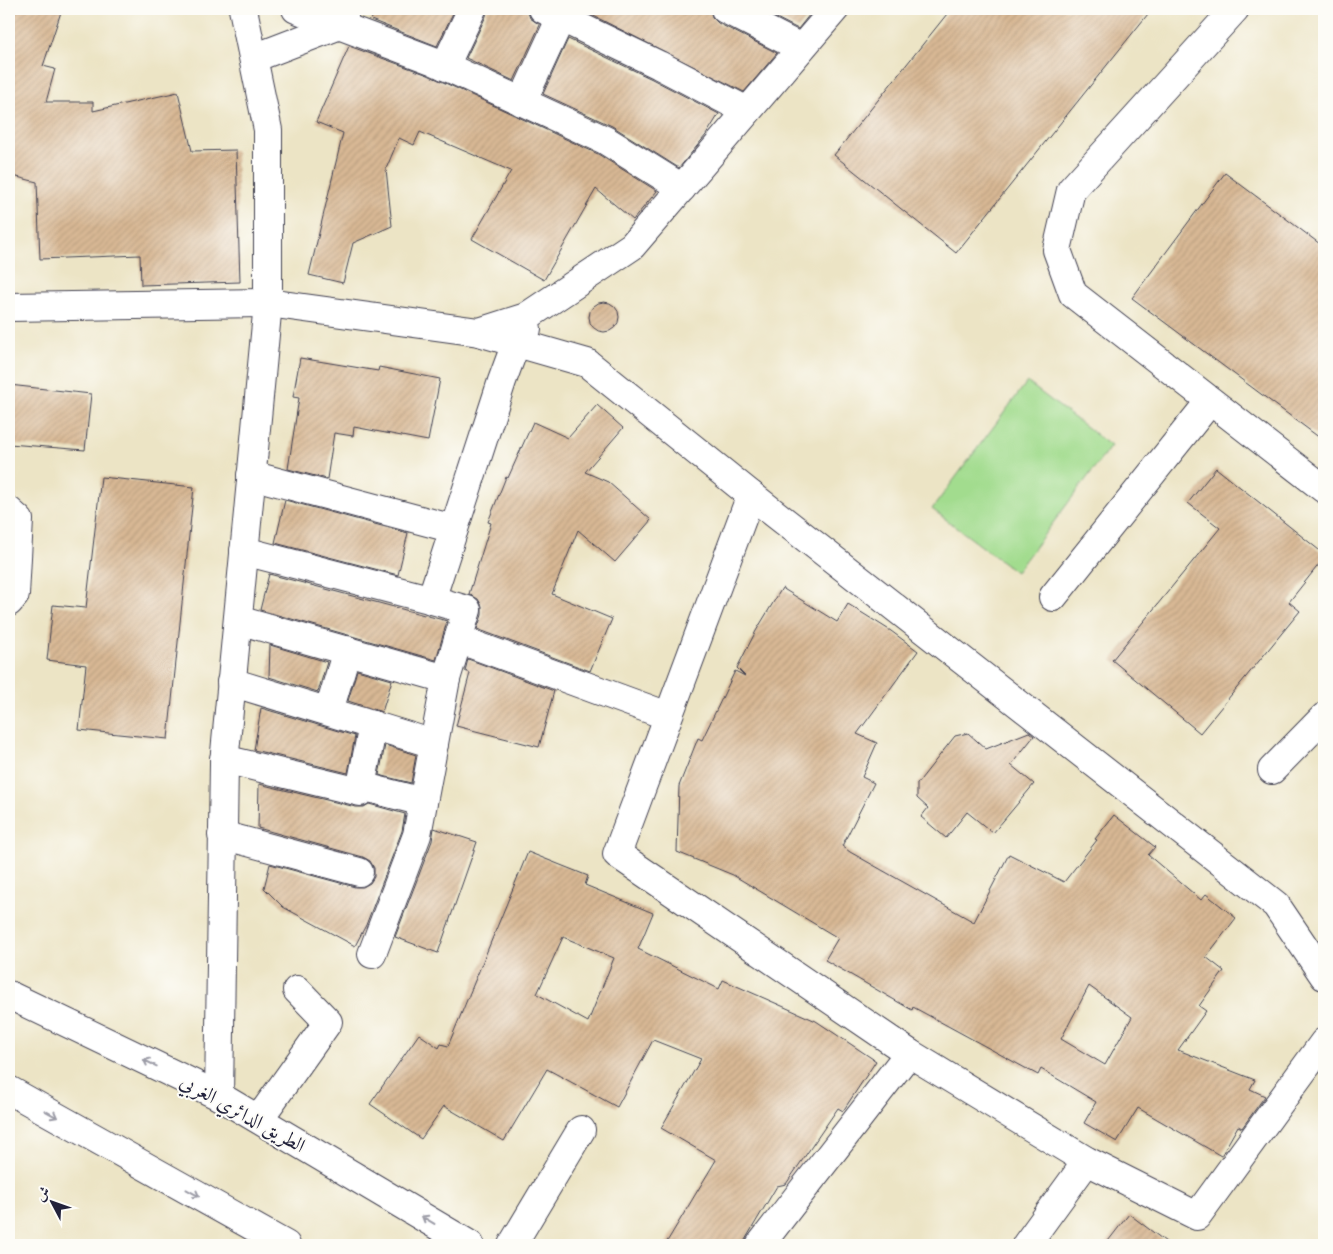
<svg xmlns="http://www.w3.org/2000/svg" width="1333" height="1254" viewBox="0 0 1333 1254" font-family="'Gentium Book Plus',Amiri,serif">
<style>
.pitch{fill:#a2dc8e;stroke:#627f64}
.building{fill:url(#building-hatch);fill-rule:evenodd}
.lines{fill:none;stroke-linecap:round;stroke-linejoin:round}
.minor-casing{stroke:#403f50;stroke-width:30}
.major-casing{stroke:#403f50;stroke-width:30}
.minor{stroke:#fff;stroke-width:28}
.major{stroke:#fff;stroke-width:28}
.oneway{stroke:#9c9ca7}
.labels{text-anchor:middle;stroke-width:4;stroke-linejoin:round;paint-order:stroke}
.street-label{font-size:20px;fill:#22223b;stroke:#fdfcf7}
</style>
<defs>
<pattern id="building-hatch" width="6" height="6" patternUnits="userSpaceOnUse" patternTransform="scale(1.25)"><rect width="6" height="6" fill="#d8b894"/><path d="M-1 1l2-2M0 6l6-6M5 7l2-2" fill="none" stroke="#b99e80"/></pattern>
</defs>
<rect width="100%" height="100%" fill="#fdfcf7"/>
<filter id="ink" filterUnits="userSpaceOnUse"><feTurbulence type="fractalNoise" baseFrequency=".02" numOctaves="2"/><feDisplacementMap in="SourceGraphic" scale="10" xChannelSelector="R" yChannelSelector="G"/><feConvolveMatrix kernelMatrix="1 2 1 2 8 2 1 2 1" color-interpolation-filters="sRGB"/></filter>
<filter id="wash" filterUnits="userSpaceOnUse"><feTurbulence type="fractalNoise" baseFrequency=".0096" numOctaves="4" result="noise"/><feDisplacementMap in="SourceGraphic" scale="20" xChannelSelector="R" yChannelSelector="G"/><feGaussianBlur stdDeviation="1.12" result="paint"/><feColorMatrix in="noise" values="0 0 0 0 0 0 0 0 0 0 0 0 0 0 0 0 0 1.4 0 .05"/><feComposite in="paint" operator="in"/></filter>
<g filter="url(#wash)">
<rect width="100%" height="100%" fill="#ece4c5"/>
<polygon class="pitch" points="1027,382 1111,446 1016,572 932,509"/>
<g id="blocks">
<g class="building">
<polygon points="9,9 62,9 43,66 55,69 46,102 93,102 93,111 178,92 192,151 236,150 240,282 141,285 140,255 40,259 37,182 9,175"/>
<polygon points="376,9 455,9 437,46 371,20"/>
<polygon points="487,9 527,9 530,18 540,25 514,81 466,58 486,16"/>
<polygon points="580,9 710,9 712,17 718,23 777,53 744,92"/>
<polygon points="759,9 814,9 798,29"/>
<polygon points="951,9 1152,9 956,253 834,155"/>
<polygon points="568,39 652,79 719,114 706,135 679,168 612,126 543,94"/>
<polygon points="349,46 428,75 598,154 657,191 633,220 596,189 544,280 472,239 511,171 420,132 414,145 399,138 386,169 392,226 353,243 343,283 309,275 343,133 316,122"/>
<polygon points="1225,173 1324,247 1324,441 1132,298"/>
<circle cx="604" cy="317" r="15"/>
<polygon points="300,358 378,371 379,367 440,379 428,441 354,427 353,436 334,433 327,479 288,469 299,398 293,397"/>
<polygon points="9,385 91,394 85,450 9,444"/>
<polygon points="597,405 623,428 585,472 608,482 651,520 615,562 578,530 552,594 612,619 590,671 477,629 482,615 482,606 478,599 469,594 491,523 488,522 506,477 508,478 533,422 568,438"/>
<polygon points="1216,468 1324,554 1324,558 1289,602 1300,611 1200,733 1112,660 1220,528 1188,503"/>
<polygon points="101,477 194,487 168,739 79,730 86,665 47,660 53,605 86,608"/>
<polygon points="285,500 408,533 398,575 275,543"/>
<polygon points="269,574 447,621 436,660 260,610"/>
<path d="M782 588 837 622 848 604 891 631 918 651 857 734 877 743 862 777 874 783 842 846 850 852 974 922 1009 854 1064 882 1097 840 1095 839 1114 815 1155 847 1148 855 1201 900 1206 894 1236 918 1206 957 1224 971 1199 1006 1206 1011 1178 1050 1255 1080 1250 1089 1265 1096 1242 1128 1238 1126 1221 1156 1138 1108 1117 1142 1084 1123 1096 1102 1041 1069 1038 1075 913 1007 912 1010 825 960 838 938 733 875 677 852 679 786 698 738 702 740 735 671 745 676 737 668 756 631ZM1089 986 1132 1017 1105 1065 1061 1039Z"/>
<polygon points="270,645 327,662 318,692 269,677"/>
<polygon points="468,659 554,691 539,747 456,726 470,673 465,671"/>
<polygon points="357,670 392,680 382,712 348,701"/>
<polygon points="261,708 355,736 348,773 254,750"/>
<polygon points="1029,732 1034,736 1011,765 1034,784 993,833 967,812 946,838 921,817 928,808 917,798 917,784 955,736 968,733 986,749"/>
<polygon points="385,745 416,755 411,783 379,775"/>
<polygon points="259,784 356,807 364,807 369,804 405,814 402,831 366,925 355,946 283,907 264,888 270,864 355,887 363,887 370,883 374,877 374,868 370,861 363,857 258,828"/>
<polygon points="434,828 477,842 438,953 395,937 432,841"/>
<path d="M528 852 588 876 585 885 653 913 638 949 719 989 723 980 816 1021 876 1061 843 1111 838 1108 786 1184 777 1186 742 1245H665L716 1160 661 1128 701 1059 653 1040 617 1107 547 1069 504 1141 444 1106 421 1139 370 1104 419 1034 439 1048 441 1044 448 1046ZM563 937 614 958 588 1022 537 994Z"/>
<polygon points="1129,1214 1170,1245 1105,1245"/>
</g>
</g>
</g>
<g filter="url(#ink)">
<use href="#blocks" fill-opacity="0" stroke="#403f50" stroke-width="1"/>
<g class="lines">
<g class="minor-casing">
<g id="minor">
<polyline points="296,9 434,61 605,140 682,188"/>
<polyline points="543,9 659,65 747,111"/>
<polyline points="725,9 801,48"/>
<polyline points="1235,9 1071,190 1057,250 1073,294 1324,489"/>
<polyline points="254,58 340,25 344,17"/>
<polyline points="445,66 472,9"/>
<polyline points="522,102 565,9"/>
<polyline points="9,307 268,303 479,332 587,363 751,495 1276,905 1324,976"/>
<polyline points="479,332 526,317 632,246 835,9"/>
<polyline points="251,475 454,529"/>
<polyline points="751,495 617,854 909,1053 760,1245"/>
<polyline points="9,511 19,520 15,595 9,602"/>
<polyline points="244,551 429,599 467,610 446,679 417,835 372,954"/>
<polyline points="1053,597 1210,401"/>
<polyline points="431,600 502,381 516,343 527,329"/>
<polyline points="238,620 446,679"/>
<polyline points="458,639 668,716"/>
<polyline points="231,682 434,744"/>
<polyline points="329,711 347,650"/>
<polyline points="224,759 360,792 361,786 423,802"/>
<polyline points="1272,770 1324,717"/>
<polyline points="361,786 373,725"/>
<polyline points="222,835 359,872"/>
<polyline points="909,1053 1087,1161 1197,1216 1324,1042"/>
<polyline points="219,1096 224,763 268,303 268,130 243,9"/>
<polyline points="259,1119 328,1022 297,990"/>
<polyline points="512,1245 581,1130"/>
<polyline points="1026,1245 1087,1161"/>
</g>
</g>
<g class="major-casing">
<g id="major">
<polyline points="9,995 219,1096 470,1245"/>
<polyline points="9,1090 286,1245"/>
</g>
</g>
<use href="#minor" class="minor"/>
<use href="#major" class="major"/>
</g>
<defs><path id="oneway-shaft" d="M-6 0H5M1.5-3L5.5 0L1.5 3" fill="none" stroke-width="1.6" stroke-linecap="round" stroke-linejoin="round" transform="scale(1.25)"/></defs>
<g class="oneway">
<use href="#oneway-shaft" transform="translate(150 1063) rotate(-154)"/>
<use href="#oneway-shaft" transform="translate(51 1114) rotate(29)"/>
<use href="#oneway-shaft" transform="translate(193 1193) rotate(29)"/>
<use href="#oneway-shaft" transform="translate(428 1220) rotate(-149)"/>
</g>
</g>
<g class="labels">
<g class="street-label">
<text transform="translate(243 1113) rotate(29)" y="7">الطريق الدائري الغربي</text>
</g>
</g>
<rect width="1333" height="1254" fill="none" stroke="#fdfcf7" stroke-width="30"/>
<g transform="translate(52 1202) rotate(311)" stroke="#fdfcf7" stroke-width="4" paint-order="stroke">
<path d="M0-4L9 19L0 12L-9 19Z" fill="#22223b"/>
<text y="-8" font-size="14" font-weight="bold" text-anchor="middle" fill="#22223b">ش</text>
</g>
</svg>
